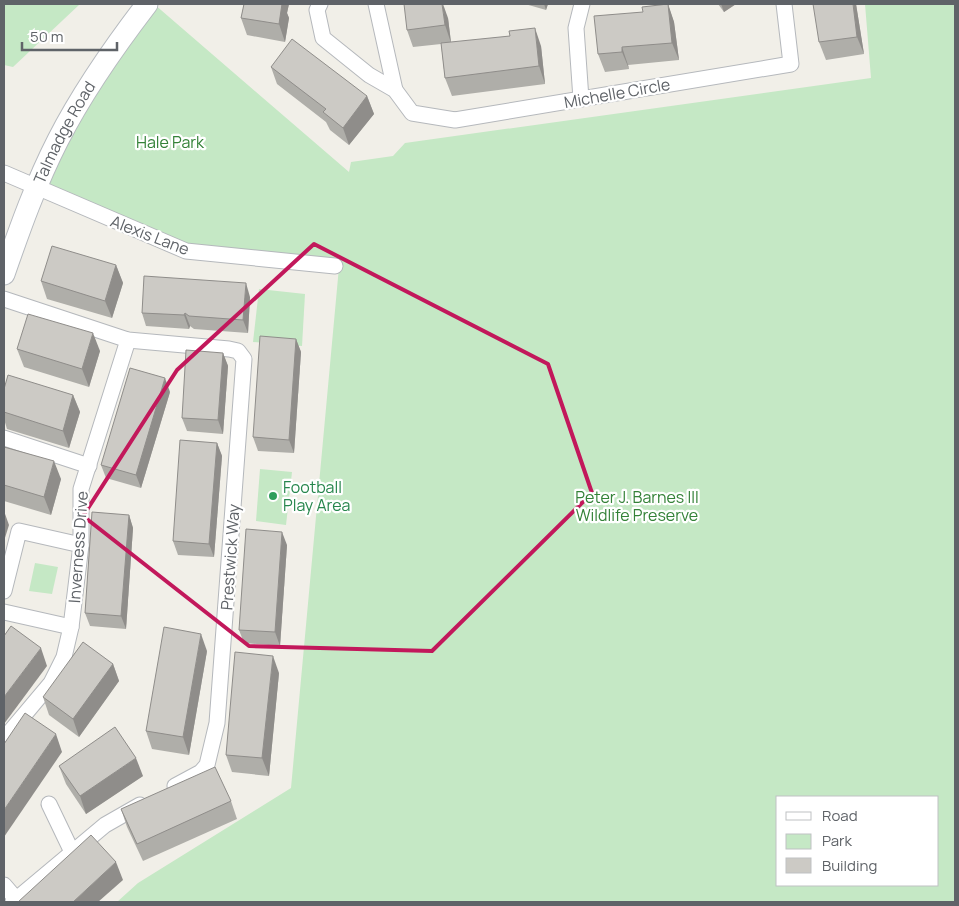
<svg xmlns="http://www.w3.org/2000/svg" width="959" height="906" viewBox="0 0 959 906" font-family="Manrope,sans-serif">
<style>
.green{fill:#c5e8c5;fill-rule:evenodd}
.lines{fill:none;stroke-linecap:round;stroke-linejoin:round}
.street-casing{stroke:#b5b8bc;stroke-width:17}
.secondary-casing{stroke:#b6babf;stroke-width:23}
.street{stroke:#fff;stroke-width:15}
.secondary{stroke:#fff;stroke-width:21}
.wall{fill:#afaea9}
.shaded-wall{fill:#8f8d8a}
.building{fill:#cccac5;stroke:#8f8d8a}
.marked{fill:none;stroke:#c2185b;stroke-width:4;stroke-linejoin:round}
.leisure-dot{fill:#2e9e5b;stroke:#fff;stroke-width:2}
.labels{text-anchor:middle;stroke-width:4.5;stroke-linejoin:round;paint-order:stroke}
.street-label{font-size:16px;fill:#5f6368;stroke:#fff}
.park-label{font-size:16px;fill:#348238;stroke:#fff}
.leisure-label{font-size:16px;fill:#27864d;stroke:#fff;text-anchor:start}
</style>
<rect width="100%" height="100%" fill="#f1efe8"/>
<g class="green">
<polygon points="4,4 80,4 13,67 4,65"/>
<path d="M154 4 349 172 351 162 393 156 405 143 871 78 865 4H955V902H117L138 883 291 788 339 267 204 254 35 188ZM778 797H938V885H778Z"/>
<polygon points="259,289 305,294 302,346 253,342"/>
<polygon points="260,469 292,472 286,525 256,521"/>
<polygon points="35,563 58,567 52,594 29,591"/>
</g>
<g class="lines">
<g class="street-casing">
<g id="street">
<polyline points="320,4 317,10 323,38 369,75 395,90 412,113 455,120 791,64 784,4"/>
<polyline points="376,4 395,90"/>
<polyline points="581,99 576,28 582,4"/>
<polyline points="4,173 186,251 335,266"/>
<polyline points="4,299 128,340 229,349 238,351 244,359 217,723 207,765 201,772 175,786"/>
<polyline points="4,438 89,466"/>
<polyline points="4,591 19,531 81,545"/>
<polyline points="4,612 71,627"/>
<polyline points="4,739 51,683 64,657 71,627 81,545 81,489 128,340"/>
<polyline points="49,804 72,852"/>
<polyline points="4,885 16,899"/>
<polyline points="13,902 105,825 140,805"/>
</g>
</g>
<g class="secondary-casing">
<g id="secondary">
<path id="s1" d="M4 274C20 228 36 183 58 140 83 91 114 47 147 4"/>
</g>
</g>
<use href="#street" class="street"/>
<use href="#secondary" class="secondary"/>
</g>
<g class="wall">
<polygon points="244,4 289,4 287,13 289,18 285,42 247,35 241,18"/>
<polygon points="525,4 548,4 546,10"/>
<polygon points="668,4 674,22 679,60 628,65 629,69 605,72 598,54 643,12"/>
<polygon points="718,4 736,4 724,12"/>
<polygon points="856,4 864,54 826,60 819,42"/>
<polygon points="448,18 451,42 541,46 545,84 452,96 445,78 441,44 413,47 407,30"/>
<polygon points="271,67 367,96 374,114 349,145 330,130 326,122 277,84"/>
<polygon points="116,265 123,283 112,318 47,299 41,281"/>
<polygon points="250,297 248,333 194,329 190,326 189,329 146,326 142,313"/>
<polygon points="296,339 301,352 294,453 258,451 253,437"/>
<polygon points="17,349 100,351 89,387 24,367"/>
<polygon points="223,353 228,366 223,434 187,431 182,418"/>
<polygon points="4,389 73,395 80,412 69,448 7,429 4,419"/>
<polygon points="170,392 141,488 106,478 101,465"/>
<polygon points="217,443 222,456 214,557 178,555 173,541"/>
<polygon points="4,447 61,479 51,515 4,501"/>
<polygon points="129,515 133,528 126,629 90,626 85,613"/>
<polygon points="287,545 280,646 244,643 239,630"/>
<polygon points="207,651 189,755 152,749 146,731"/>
<polygon points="113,664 119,681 79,737 49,715 43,697"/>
<polygon points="279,673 269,776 232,772 226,755"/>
<polygon points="59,766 143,776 86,814 66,784"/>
<polygon points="231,801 237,819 143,861 127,827 121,809"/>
</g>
<g class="shaded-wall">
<polygon points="281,4 289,4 287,13 289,18 285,42 279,24"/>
<polygon points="442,4 443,4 448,18 451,43 445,25"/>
<polygon points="544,4 548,4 546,10"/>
<polygon points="668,4 674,22 679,60 672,43"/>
<polygon points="721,4 736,4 724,12"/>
<polygon points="853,4 856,4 864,54 857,37"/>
<polygon points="535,28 541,46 545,84 539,66"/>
<polygon points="622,47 628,65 629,69 622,52"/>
<polygon points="367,96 374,114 349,145 343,128"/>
<polygon points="116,265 123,283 112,318 105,301"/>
<polygon points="246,283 250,297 248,333 243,320"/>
<polygon points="185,313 190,326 189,329 184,315"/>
<polygon points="93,333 100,351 89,387 82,369"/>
<polygon points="296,339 301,352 294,453 289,440"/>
<polygon points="223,353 228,366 223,434 218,420"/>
<polygon points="165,378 170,392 141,488 136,475"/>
<polygon points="73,395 80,412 69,448 63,431"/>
<polygon points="217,443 222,456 214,557 209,544"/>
<polygon points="54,461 61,479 51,515 44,497"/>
<polygon points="4,511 9,525 4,541"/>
<polygon points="129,515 133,528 126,629 121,616"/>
<polygon points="282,532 287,545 280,646 275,632"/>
<polygon points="201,634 207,651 189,755 183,737"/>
<polygon points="41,648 47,666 4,724 4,697"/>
<polygon points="273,656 279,673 269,776 262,758"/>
<polygon points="113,664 119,681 79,737 73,719"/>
<polygon points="56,734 62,752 4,837 4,810"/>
<polygon points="136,758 143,776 86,814 80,796"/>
<polygon points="116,862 123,880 98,902 73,902"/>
</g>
<g class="building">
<polygon points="244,4 282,4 279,24 241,18"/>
<polygon points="404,4 442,4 445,25 407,30"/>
<polygon points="668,4 672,43 622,47 622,52 598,54 594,16 643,12 642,7"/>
<polygon points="813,4 853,4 857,37 819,42"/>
<polygon points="535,28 539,66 445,78 441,43 510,36 509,31"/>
<polygon points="292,39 367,96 343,128 323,112 326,109 271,67"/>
<polygon points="52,246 116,265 105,301 41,281"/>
<polygon points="144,276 246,283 243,320 189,316 185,313 184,315 142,313"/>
<polygon points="28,314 93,333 82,369 17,349"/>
<polygon points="260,336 296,339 289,440 253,437"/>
<polygon points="186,350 223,353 218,420 182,418"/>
<polygon points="130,368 165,378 136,475 101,465"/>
<polygon points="8,375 73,395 63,431 4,412 4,389"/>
<polygon points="180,440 217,443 209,544 173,541"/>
<polygon points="4,447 54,461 44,497 4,485"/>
<polygon points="92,512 129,515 121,616 85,613"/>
<polygon points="246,529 282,532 275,632 239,630"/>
<polygon points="11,626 41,648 4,697 4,636"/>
<polygon points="164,627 201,634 183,737 146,731"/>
<polygon points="83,642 113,664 73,719 43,697"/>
<polygon points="235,652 273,656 262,758 226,755"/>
<polygon points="25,713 56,734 4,810 4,744"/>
<polygon points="115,727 136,758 80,796 59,766"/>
<polygon points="215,767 231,801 137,844 121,809"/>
<polygon points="91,835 116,862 73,902 18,902"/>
</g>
<path class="marked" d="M314 244 548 364 592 493 432 651 249 646 83 516 177 370Z"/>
<circle class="leisure-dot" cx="273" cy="496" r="5"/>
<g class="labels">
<g class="street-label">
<text transform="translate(617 93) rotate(-10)" y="6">Michelle Circle</text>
<text dy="6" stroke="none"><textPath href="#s1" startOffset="154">Talmadge Road</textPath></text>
<text transform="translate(150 235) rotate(21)" y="6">Alexis Lane</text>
<text transform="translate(78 547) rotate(-86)" y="6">Inverness Drive</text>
<text transform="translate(230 557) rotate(-86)" y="6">Prestwick Way</text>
</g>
<g class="park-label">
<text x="170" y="148">Hale Park</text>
<text x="637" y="503">Peter J. Barnes III<tspan x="637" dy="18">Wildlife Preserve</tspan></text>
</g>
<g class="leisure-label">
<text x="283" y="493">Football<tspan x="283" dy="18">Play Area</tspan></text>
</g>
</g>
<rect width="959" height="906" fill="none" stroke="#5f6368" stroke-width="10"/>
<rect x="776" y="796" width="162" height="90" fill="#ffffff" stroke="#bfc1c3"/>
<rect x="786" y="812" width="25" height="8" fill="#ffffff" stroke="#bfc1c3"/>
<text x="822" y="821" font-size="15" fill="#5f6368">Road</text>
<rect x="786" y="834" width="25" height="15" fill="#c5e8c5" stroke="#bfc1c3"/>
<text x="822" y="846" font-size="15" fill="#5f6368">Park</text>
<rect x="786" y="858" width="25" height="15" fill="#cccac5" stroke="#bfc1c3"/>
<text x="822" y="871" font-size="15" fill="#5f6368">Building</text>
<path d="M22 42v8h95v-8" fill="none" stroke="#5f6368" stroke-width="2.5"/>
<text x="30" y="42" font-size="15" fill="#5f6368" stroke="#ffffff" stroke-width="4" paint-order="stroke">50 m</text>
</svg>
